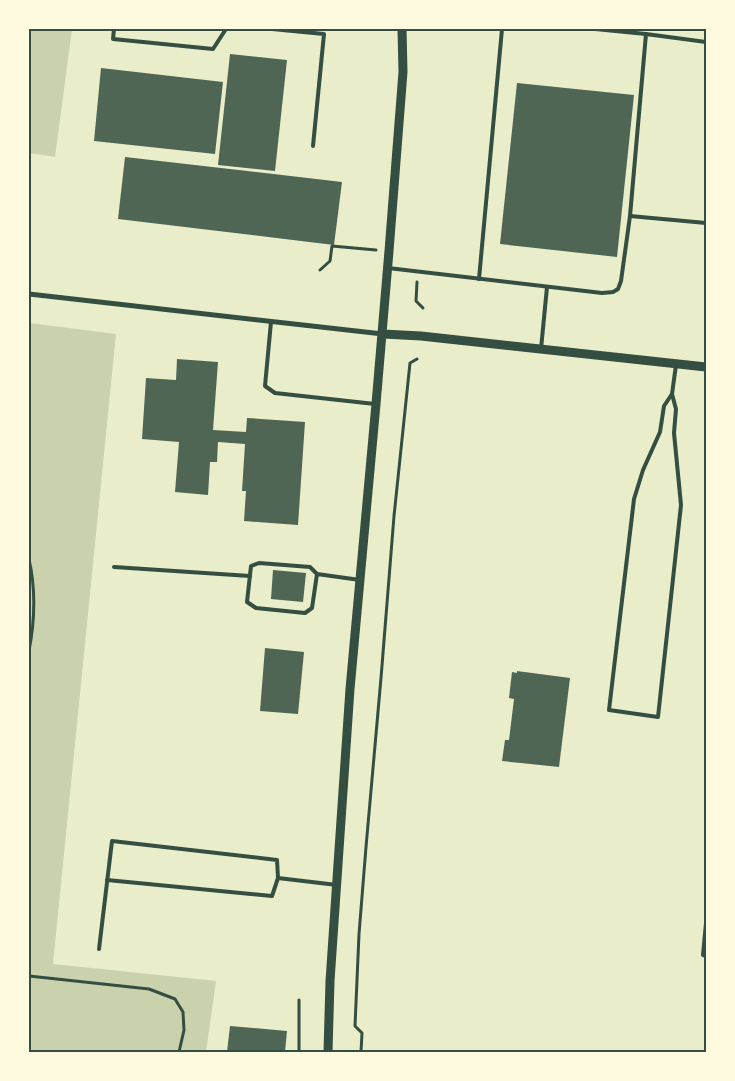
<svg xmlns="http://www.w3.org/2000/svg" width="735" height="1081" viewBox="0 0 735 1081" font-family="Helvetica,sans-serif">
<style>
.green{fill:#cad2ad}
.building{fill:#4f6655}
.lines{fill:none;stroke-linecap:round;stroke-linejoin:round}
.path{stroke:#344e41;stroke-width:3}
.service{stroke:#344e41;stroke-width:4}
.minor{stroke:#344e41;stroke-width:5}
.tertiary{stroke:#344e41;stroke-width:9}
.neatline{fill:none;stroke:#344e41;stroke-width:2}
</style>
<rect width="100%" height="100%" fill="#e9edc9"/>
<g class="green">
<polygon points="29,29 72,29 55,157 29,153"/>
<polygon points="29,323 116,334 53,964 216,981 206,1052 29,1052"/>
</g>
<g class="building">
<polygon points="230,54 287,60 275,171 218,165"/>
<polygon points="101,68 223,82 215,154 94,141"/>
<polygon points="517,83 634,95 617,257 500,244"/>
<polygon points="125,157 342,182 334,245 118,219"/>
<polygon points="177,359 218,362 213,430 246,432 247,418 305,422 298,525 244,521 246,491 242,491 245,444 218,442 217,462 210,462 208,495 175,492 179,442 142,439 146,378 176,380"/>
<polygon points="273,570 306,573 303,602 271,599"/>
<polygon points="265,648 304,652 298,714 260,711"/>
<polygon points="517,671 570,678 559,767 502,761 505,740 509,740 514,699 509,698 512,672 517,673"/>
<polygon points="230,1026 287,1031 285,1052 227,1052"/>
</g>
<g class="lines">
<g class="path">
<polyline points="320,270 330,261 332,246 376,250"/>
<polyline points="417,282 416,301 423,308"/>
<path d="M29 559C36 590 35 620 29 651"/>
<polyline points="29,976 149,989 175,999 183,1012 184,1030 179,1052"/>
<polyline points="299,1000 299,1052"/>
<polyline points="361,1052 362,1033 355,1026 359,934 366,847 381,678 394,516 410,363 417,359"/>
</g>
<g class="service">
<polyline points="114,29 113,39 213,49 226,29"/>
<polyline points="272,29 324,34 313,146"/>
<polyline points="595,29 646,34"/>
<polyline points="630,216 706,223"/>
<polyline points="388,268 602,293 613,292 618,289 621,281 630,216 646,34 706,42"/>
<polyline points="479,279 502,29"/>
<polyline points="271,322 265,386 275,393 375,404"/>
<polyline points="541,349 547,287"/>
<polyline points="672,394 664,406 660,432 643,470 634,499 609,710 658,717 681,505 674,433 676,409 672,394 676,365"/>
<polyline points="114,567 250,576"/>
<polyline points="317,574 312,608 305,613 256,608 247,602 251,566 259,563 310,567 317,574 360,580"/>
<polyline points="107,880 272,896 278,878"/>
<polyline points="706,923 703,955 706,956"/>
<polyline points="99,949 112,841 277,860 278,878 337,885"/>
</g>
<polyline class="minor" points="29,294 383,334"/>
<g class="tertiary">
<polyline points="383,334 421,336 706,367"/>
<polyline points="328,1052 330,981 350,689 376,404 389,251 403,72 402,29"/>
</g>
</g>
<rect width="735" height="1081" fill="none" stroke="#fefae0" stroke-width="60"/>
<rect x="30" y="30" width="675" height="1021" class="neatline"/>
</svg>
